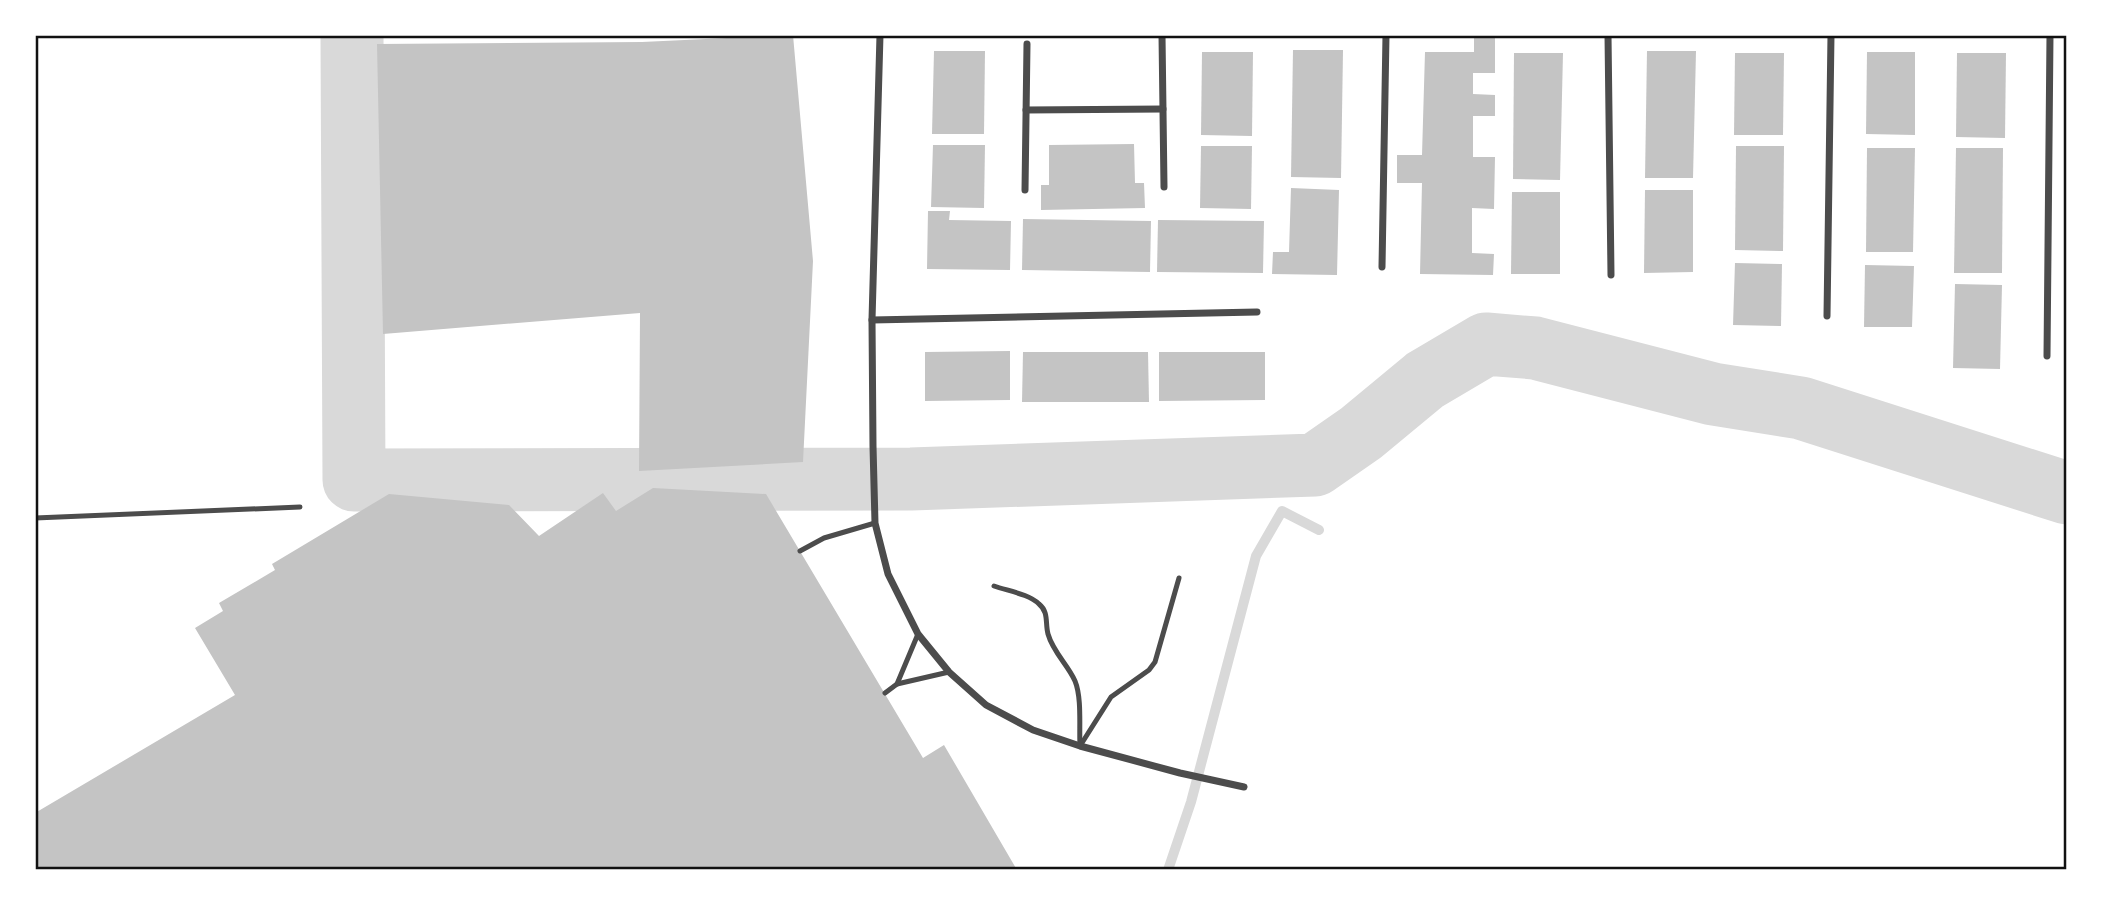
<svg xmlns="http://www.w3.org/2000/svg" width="2102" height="905" viewBox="0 0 2102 905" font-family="Inter,sans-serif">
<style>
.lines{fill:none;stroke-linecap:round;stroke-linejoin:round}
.stream{stroke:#d9d9d9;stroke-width:10}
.river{stroke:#d9d9d9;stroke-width:63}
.building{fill:#c4c4c4}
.service{stroke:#4c4c4c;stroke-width:5}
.minor{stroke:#4c4c4c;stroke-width:7}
.neatline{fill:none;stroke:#111;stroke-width:2.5}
</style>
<rect width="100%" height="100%" fill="#fff"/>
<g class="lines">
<polyline class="stream" points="1168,870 1191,802 1256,556 1282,511 1319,530"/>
<polyline class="river" points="352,35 354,480 911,479 1315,465 1361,433 1425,380 1486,344 1535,348 1713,394 1801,408 2067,493"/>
</g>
<g class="building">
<polygon points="793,35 813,261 803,462 639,471 640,313 383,334 377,44 642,42"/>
<polygon points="1474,35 1495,35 1495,73 1473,73 1473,94 1495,95 1495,116 1473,116 1473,157 1495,157 1494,209 1472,208 1472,253 1494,254 1493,275 1420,274 1422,183 1397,183 1397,155 1422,155 1425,52 1474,52"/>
<polygon points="1293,50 1343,50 1341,178 1291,177"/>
<polygon points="934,51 985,51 984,134 932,134"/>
<polygon points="1647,51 1696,51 1693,178 1645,178"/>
<polygon points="1202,52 1253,52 1252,136 1201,135"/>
<polygon points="1867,52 1915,52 1915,135 1866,134"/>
<polygon points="1514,53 1563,53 1560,180 1513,179"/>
<polygon points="1735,53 1784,53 1783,135 1734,135"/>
<polygon points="1957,53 2006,53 2005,138 1956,137"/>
<polygon points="1134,144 1135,183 1144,183 1145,208 1041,210 1041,185 1049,185 1049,145"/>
<polygon points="933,145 985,145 984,208 931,207"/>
<polygon points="1201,146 1252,146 1251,209 1200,208"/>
<polygon points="1736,146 1784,146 1783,251 1735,250"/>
<polygon points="1867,148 1915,148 1913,252 1866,252"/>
<polygon points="1956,148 2003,148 2002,273 1954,273"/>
<polygon points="1291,188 1339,190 1337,275 1272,274 1273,252 1289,252"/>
<polygon points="1645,190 1693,190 1693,272 1644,273"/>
<polygon points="1512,192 1560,192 1560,274 1511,274"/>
<polygon points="928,211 950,211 949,220 1011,221 1010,270 927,269"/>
<polygon points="1023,219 1151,221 1150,272 1022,270"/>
<polygon points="1158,220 1264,221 1263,273 1157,272"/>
<polygon points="1735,263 1782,264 1781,326 1733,325"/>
<polygon points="1865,265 1914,266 1912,327 1864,327"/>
<polygon points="1955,284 2002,285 2000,369 1953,368"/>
<polygon points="1010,351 1010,400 925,401 925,352"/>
<polygon points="1023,352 1148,352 1149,402 1022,402"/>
<polygon points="1159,352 1265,352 1265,400 1159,401"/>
<polygon points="653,488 766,494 923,758 944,745 1017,870 35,870 35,813 235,695 195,628 223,611 219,603 275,570 272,564 389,494 509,505 539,536 603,493 616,511"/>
</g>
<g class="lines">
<g class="service">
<polyline points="35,518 300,507"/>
<polyline points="800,551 824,538 875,523"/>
<path d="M994 586C1008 591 1029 594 1039 604 1049 612 1045 623 1048 634 1053 652 1068 665 1075 681 1082 698 1079 727 1080 746"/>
<polyline points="897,684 918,634"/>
<polyline points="885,693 897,684 949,672"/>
<polyline points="1080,746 1111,697 1149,670 1155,662 1179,578"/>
</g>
<g class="minor">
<polyline points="880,35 872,320 873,446 875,523 888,574 918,634 949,672 986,705 1033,730 1080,746 1180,773 1244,787"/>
<polyline points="1162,35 1164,187"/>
<polyline points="1608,35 1611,275"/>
<polyline points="1026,110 1163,109"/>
<polyline points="1025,190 1027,44"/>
<polyline points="1382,267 1386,35"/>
<polyline points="1827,316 1831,35"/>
<polyline points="872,320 1257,312"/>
<polyline points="2047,356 2050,35"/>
</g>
</g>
<rect width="2102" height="905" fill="none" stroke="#ffffff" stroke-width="74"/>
<rect x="37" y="37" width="2028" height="831" class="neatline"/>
</svg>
